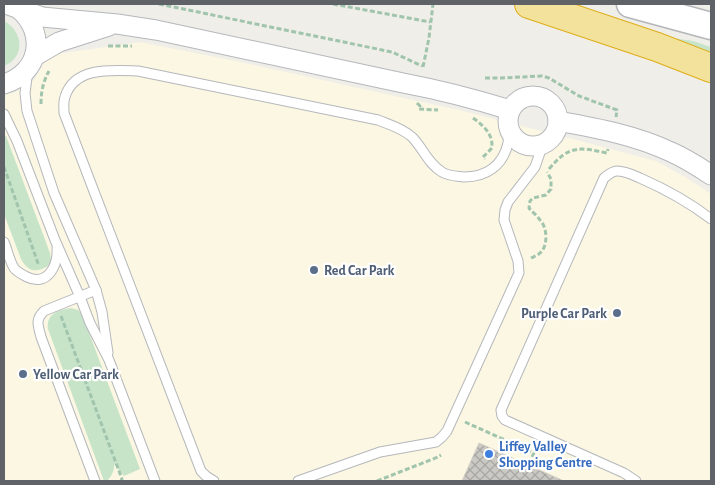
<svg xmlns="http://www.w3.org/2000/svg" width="715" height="485" viewBox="0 0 715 485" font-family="'Alegreya Sans',sans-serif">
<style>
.commercial{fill:#fbf7e2}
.grass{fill:#c7e4c9}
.building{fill:url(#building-cross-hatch);stroke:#d4d0c7}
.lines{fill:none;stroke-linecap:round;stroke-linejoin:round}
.lane-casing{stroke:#b5b7bb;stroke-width:11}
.street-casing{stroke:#b5b7bb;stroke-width:21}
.secondary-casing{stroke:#b4b6ba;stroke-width:29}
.highway-casing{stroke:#dfad19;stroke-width:30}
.path{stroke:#a1c4ad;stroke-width:3;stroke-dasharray:5 2.5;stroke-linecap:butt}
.lane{stroke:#fff;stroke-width:9}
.street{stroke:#fff;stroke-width:19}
.secondary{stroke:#fff;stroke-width:26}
.highway{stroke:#f2e29c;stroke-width:28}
.service-dot{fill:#5c6f8a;stroke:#fff;stroke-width:2}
.shop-dot{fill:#3f7fe0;stroke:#fff;stroke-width:2}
.labels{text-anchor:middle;stroke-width:4.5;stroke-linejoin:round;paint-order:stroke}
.service-label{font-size:14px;font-weight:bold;fill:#4e5e75;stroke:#fff;text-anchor:start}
.shop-label{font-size:14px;font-weight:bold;fill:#366cbe;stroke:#fff;text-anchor:start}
</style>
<defs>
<pattern id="building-cross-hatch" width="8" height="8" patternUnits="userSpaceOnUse" patternTransform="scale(1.25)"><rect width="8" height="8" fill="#cbc9c4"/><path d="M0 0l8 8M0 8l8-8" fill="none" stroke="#a8a7a3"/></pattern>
</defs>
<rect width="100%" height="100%" fill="#efeee8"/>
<polygon class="commercial" points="140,42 236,61 459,110 596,145 656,161 687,178 711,194 711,481 4,481 4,95 15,92 35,79 42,66 50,55"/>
<g class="grass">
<polygon points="607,17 643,27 665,37 693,41 711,47 711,57"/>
<path d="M4 21C23 31 26 57 4 66Z"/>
<path d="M6 136 50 253 51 261 48 266C36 273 28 272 21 259L4 214V137Z"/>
<path d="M71 308 78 310 82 314 140 469 124 476 114 464C115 470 111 477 107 481H104L48 329C46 314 58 310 71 308Z"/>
</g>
<polygon class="building" points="479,443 528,465 564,481 462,481"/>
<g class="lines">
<g class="lane-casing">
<g id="lane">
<polyline points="28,70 25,93 27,111 54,193 96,290 102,312 108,353"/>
<polyline points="4,114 17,141 55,240 80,297 90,323 109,360 155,481"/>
<path d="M4 242C7 249 10 262 14 268 17 272 23 275 27 277 48 287 58 265 57 248"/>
<path d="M95 481 41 337C38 325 35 320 44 311L96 290"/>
<path d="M214 481 206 476 201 471 64 113C64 108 63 102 65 97 74 66 113 70 138 71L378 120C390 125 402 128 412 137 423 148 428 164 442 172 448 176 456 176 464 177 486 177 503 166 508 143 509 138 508 133 508 128"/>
<polyline points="298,481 380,452 436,442 442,437 447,431 519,273 518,261 504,220 505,210 508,202 535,167 543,144"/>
<path d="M636 481 624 473 505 420 502 416 501 410 604 178C608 175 612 171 617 171 625 171 633 175 640 178 665 189 689 202 711 219"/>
</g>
</g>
<g class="street-casing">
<g id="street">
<path d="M6 4 42 17 117 24 156 30 403 83C440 90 475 99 510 110"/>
<polyline points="35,56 59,42 109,26"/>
<path d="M4 84C40 73 47 33 19 9"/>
<circle cx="533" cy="121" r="25"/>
<path d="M558 121C596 128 635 135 671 152 685 158 699 167 711 175"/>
</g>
</g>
<g class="secondary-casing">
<polyline id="secondary" points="630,4 711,26"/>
</g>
<g class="highway-casing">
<polyline id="highway" points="529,4 657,47 711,68"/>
</g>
<g class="path">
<polyline points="159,4 392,52 422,66"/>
<polyline points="333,4 430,22"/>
<polyline points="108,46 132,46"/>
<polyline points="423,67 429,38 433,4"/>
<polyline points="485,78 502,78 542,76 549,78 579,96 617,110 616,117"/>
<polyline points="417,103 420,106 419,109 438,110"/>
<path d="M41 104C41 92 43 82 49 71"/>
<path d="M473 118C484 126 493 134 492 148L483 157 485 159"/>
<polyline points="4,167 39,266"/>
<path d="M549 169C569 145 579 147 607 153L608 149"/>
<path d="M531 258C535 256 539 255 542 251 548 243 547 227 540 220 537 215 532 212 529 208L530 201 533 198 546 195 551 189V179L547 172"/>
<polyline points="61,316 122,479 121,481"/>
<polyline points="465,422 534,453 528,465"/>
<polyline points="377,481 438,457 441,455"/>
</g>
<use href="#lane" class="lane"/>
<use href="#street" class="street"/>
<use href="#secondary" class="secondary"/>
<use href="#highway" class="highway"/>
</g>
<g class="service-dot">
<circle cx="314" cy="270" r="5"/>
<circle cx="617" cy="313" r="5"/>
<circle cx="23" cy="374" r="5"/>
</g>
<circle class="shop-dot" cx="489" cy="454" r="5"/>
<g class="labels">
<g class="service-label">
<text x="324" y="275">Red Car Park</text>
<text x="607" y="318" text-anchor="end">Purple Car Park</text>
<text x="33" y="379">Yellow Car Park</text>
</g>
<g class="shop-label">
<text x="499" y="451">Liffey Valley<tspan x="499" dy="16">Shopping Centre</tspan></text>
</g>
</g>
<rect width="715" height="485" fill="none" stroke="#5f6266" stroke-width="10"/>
</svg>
